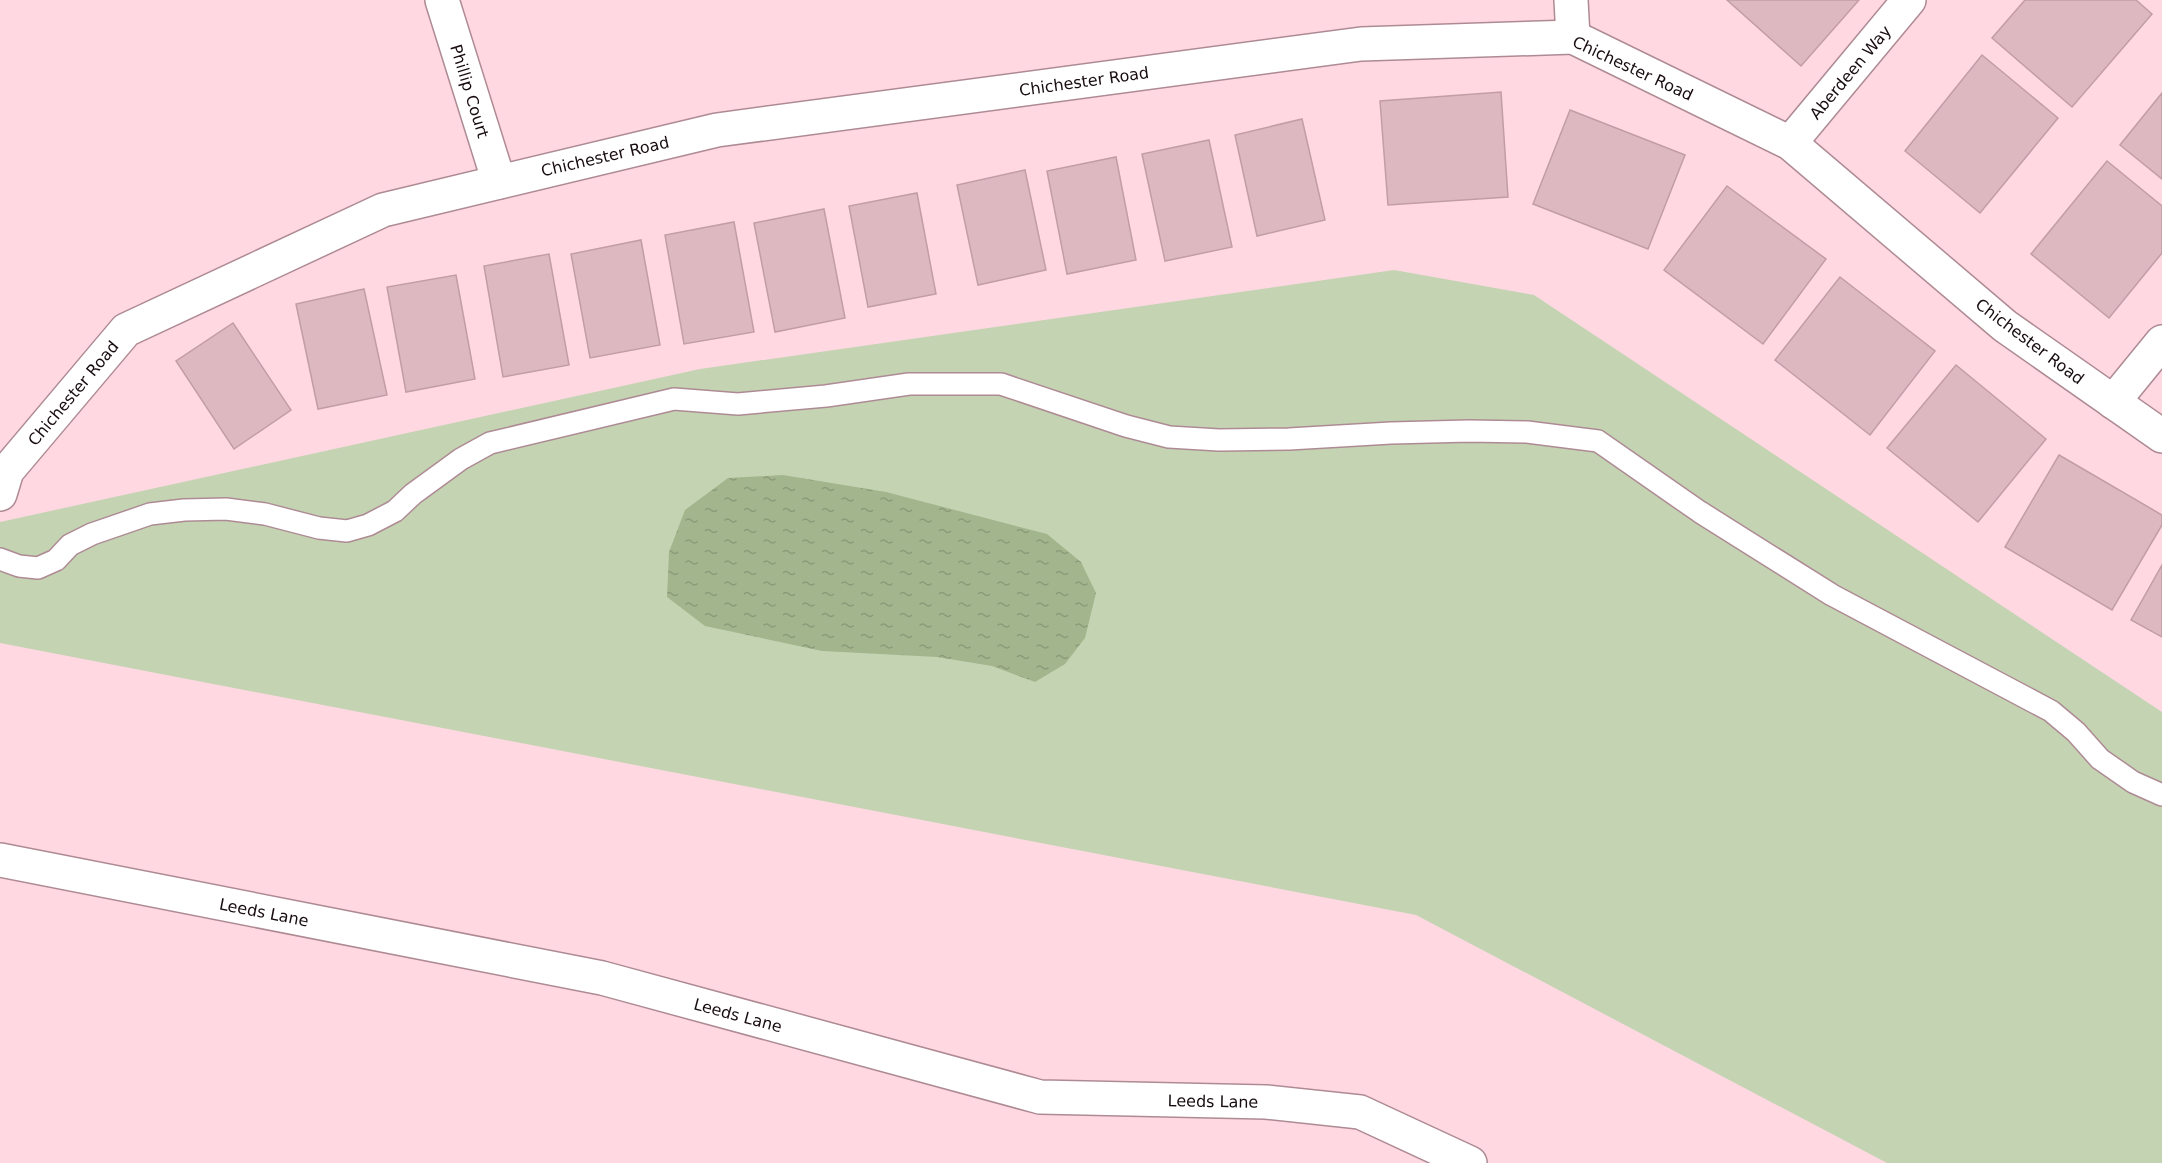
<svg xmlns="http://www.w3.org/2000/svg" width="2162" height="1163" viewBox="0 0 2162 1163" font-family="'DejaVu Sans',sans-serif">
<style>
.green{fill:#c4d4b3}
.water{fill:url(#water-ripples)}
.building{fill:#deb8c1;stroke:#c19da6;stroke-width:1.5}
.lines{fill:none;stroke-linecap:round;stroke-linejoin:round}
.service-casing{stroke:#ae8b94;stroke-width:24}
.minor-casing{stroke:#ae8b94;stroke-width:36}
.service{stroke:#fff;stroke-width:21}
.minor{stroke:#fff;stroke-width:33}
.labels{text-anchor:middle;stroke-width:4.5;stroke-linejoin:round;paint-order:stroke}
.street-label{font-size:16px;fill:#180c0f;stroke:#fff}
</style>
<defs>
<pattern id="water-ripples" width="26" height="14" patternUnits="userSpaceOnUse" patternTransform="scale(1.5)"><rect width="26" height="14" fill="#a2b58c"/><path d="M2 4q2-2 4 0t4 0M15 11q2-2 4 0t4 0" fill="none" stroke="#8b9a78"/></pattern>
</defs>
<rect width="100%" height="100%" fill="#ffd8e2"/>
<polygon class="green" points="1394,270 1534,295 2162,712 2162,1163 1887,1163 1416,915 0,643 0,522 700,369"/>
<polygon class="water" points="783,475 886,492 1047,534 1081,562 1096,593 1085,638 1065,664 1035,682 992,666 937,657 822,651 705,626 667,597 669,552 685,510 728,478"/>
<g class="building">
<polygon points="1727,0 1859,0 1801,66"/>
<polygon points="2025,0 2136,0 2152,14 2072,107 1992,38"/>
<polygon points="1982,55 2058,118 1980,213 1905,151"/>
<polygon points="1501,92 1508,197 1388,205 1380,101"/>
<polygon points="2162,93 2162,179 2120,145"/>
<polygon points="1570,110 1685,155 1648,249 1533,204"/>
<polygon points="1302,119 1325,220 1257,236 1235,135"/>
<polygon points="1209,140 1232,247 1165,261 1142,154"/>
<polygon points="1116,157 1136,260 1067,274 1047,171"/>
<polygon points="2107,161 2162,206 2162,253 2109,318 2031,254"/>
<polygon points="1025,170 1046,270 978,285 957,185"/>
<polygon points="1727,186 1826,259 1763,344 1664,270"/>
<polygon points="917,193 936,294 868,307 849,206"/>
<polygon points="824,209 845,318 775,332 754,223"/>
<polygon points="734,222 754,332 684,344 665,235"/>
<polygon points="641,240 660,345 590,358 571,254"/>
<polygon points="549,254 569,365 503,377 484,266"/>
<polygon points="456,275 475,379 406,392 387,287"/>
<polygon points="1840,277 1935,351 1870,435 1775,360"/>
<polygon points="364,289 387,395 318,409 296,304"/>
<polygon points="233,323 291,410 234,449 176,361"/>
<polygon points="1956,365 2046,439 1978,522 1887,448"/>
<polygon points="2059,455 2162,515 2162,525 2112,610 2005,547"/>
<polygon points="2162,565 2162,637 2131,620"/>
</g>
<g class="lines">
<g class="service-casing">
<polyline id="service" points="0,559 19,566 38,568 56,560 70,545 92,534 150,514 184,510 226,509 265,514 319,528 347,531 368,525 395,511 413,494 461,459 490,443 674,399 738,404 826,396 909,384 1001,384 1126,426 1169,437 1219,440 1289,439 1391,433 1469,431 1527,432 1598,441 1700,512 1832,595 2051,711 2076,732 2100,759 2133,782 2162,795"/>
</g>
<g class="minor-casing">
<g id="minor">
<polyline points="442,0 499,182"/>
<polyline points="1571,0 1573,37"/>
<polyline points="1790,143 1909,0"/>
<polyline points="2113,402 2162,342"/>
<polyline points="0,494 7,471 126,330 383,210 717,130 1361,44 1573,37 1790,143 2005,326 2162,436"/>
<polyline points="0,860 602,978 1040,1097 1266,1102 1360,1112 1470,1163"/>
</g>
</g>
<use href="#service" class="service"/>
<use href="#minor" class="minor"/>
</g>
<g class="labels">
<g class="street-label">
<text transform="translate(1633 68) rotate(25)" y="6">Chichester Road</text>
<text transform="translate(1850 72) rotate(-50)" y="6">Aberdeen Way</text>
<text transform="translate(1084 81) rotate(-8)" y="6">Chichester Road</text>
<text transform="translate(470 91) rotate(73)" y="6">Phillip Court</text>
<text transform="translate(605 156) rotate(-13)" y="6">Chichester Road</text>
<text transform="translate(2030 341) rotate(37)" y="6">Chichester Road</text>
<text transform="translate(73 393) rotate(-50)" y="6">Chichester Road</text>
<text transform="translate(264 912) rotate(11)" y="6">Leeds Lane</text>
<text transform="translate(738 1015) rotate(15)" y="6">Leeds Lane</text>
<text transform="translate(1213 1101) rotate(1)" y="6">Leeds Lane</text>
</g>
</g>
</svg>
